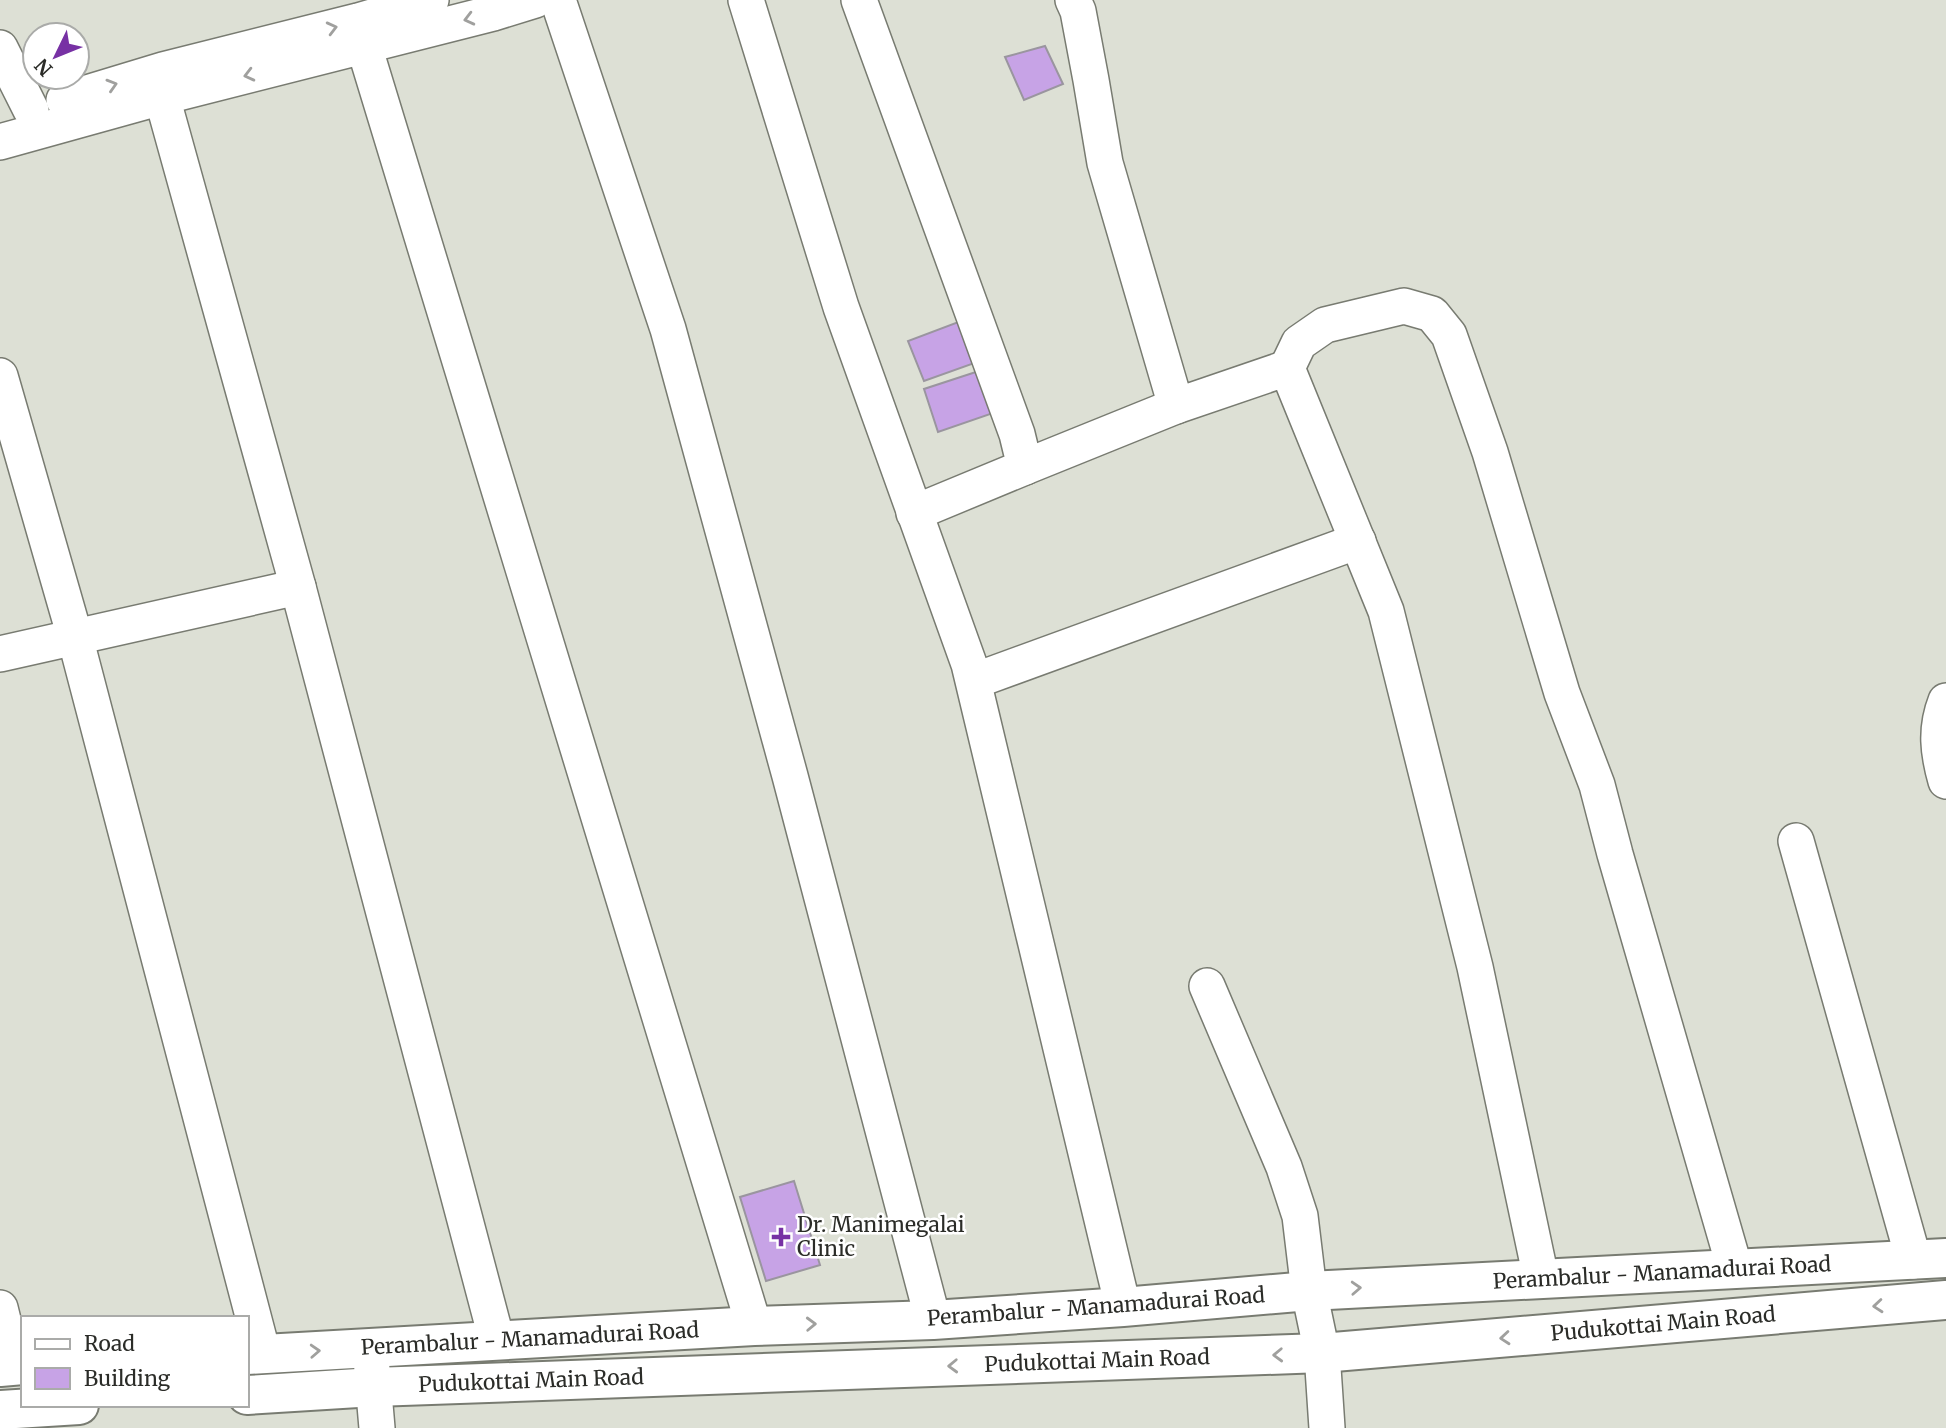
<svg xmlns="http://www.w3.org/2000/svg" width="1946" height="1428" viewBox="0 0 1946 1428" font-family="Merriweather,serif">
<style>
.building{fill:#c7a3e6;stroke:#9a959f;stroke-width:2}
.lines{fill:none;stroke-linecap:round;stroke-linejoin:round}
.minor-casing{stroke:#787b71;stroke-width:38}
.major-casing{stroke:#787b71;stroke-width:42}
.minor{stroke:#fff;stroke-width:35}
.major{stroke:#fff;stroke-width:38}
.oneway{stroke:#a0a09e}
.poi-dot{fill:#7731a4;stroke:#fff;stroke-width:2.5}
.labels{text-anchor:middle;stroke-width:5;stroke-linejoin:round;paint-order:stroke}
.poi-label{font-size:21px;fill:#2b2c28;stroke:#fff;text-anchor:start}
.street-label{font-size:21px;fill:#2b2c28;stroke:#fff}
</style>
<rect width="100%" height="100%" fill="#dde0d5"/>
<g class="building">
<polygon points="1045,46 1063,84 1024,100 1005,57"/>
<polygon points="969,318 983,360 924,381 908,341"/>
<polygon points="988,368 1002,410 938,432 924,389"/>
<polygon points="794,1181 820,1265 766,1281 740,1197"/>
</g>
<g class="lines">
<g class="minor-casing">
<g id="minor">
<polyline points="558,0 668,329 790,776 933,1320"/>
<polyline points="746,0 841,307 969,664 1123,1307"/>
<polyline points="859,0 1017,434 1025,467 914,513"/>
<polyline points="1073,0 1078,11 1091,80 1105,163 1176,406 1287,368 1386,611 1475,967 1541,1278"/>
<polyline points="364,46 754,1326"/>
<polyline points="0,48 31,110"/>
<polyline points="162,97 298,587 497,1341"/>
<polyline points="64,100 163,70 358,21 431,0"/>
<polyline points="0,142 162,97 493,13 535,0"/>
<polyline points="1287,368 1299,343 1325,325 1404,306 1432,314 1449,335 1490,452 1562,693 1597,785 1615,854 1735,1269"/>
<polyline points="0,376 75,637 263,1354"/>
<polyline points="1025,467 1176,406"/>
<polyline points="0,654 298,587"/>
<polyline points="974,681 1358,541"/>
<path d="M1946 701C1935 729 1938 753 1946 781"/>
<polyline points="1796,841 1914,1261"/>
<polyline points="1207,986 1284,1167 1300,1216 1309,1291 1322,1353 1327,1428"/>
<polyline points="0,1308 14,1365"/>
<polyline points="371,1358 377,1428"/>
</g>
</g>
<g class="major-casing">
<g id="major">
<polyline points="247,1355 754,1326 933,1320 1123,1307 1309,1291 1946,1258"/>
<polyline points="0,1367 23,1365"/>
<polyline points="247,1395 374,1387 1322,1353 1946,1300"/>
<polyline points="0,1410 79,1405"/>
</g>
</g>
<use href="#minor" class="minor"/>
<use href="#major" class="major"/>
</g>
<defs><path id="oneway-chevron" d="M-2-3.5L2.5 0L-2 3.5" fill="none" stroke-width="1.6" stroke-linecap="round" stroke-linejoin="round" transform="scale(1.75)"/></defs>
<g class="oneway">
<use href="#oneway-chevron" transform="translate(469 19) rotate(166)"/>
<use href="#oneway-chevron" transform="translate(332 28) rotate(-14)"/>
<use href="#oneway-chevron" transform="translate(249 75) rotate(166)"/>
<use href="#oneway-chevron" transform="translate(112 85) rotate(-17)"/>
<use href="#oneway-chevron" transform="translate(1356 1288) rotate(-3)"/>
<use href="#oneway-chevron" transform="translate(1878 1306) rotate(175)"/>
<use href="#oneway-chevron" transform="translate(811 1324) rotate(-2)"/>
<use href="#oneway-chevron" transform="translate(1505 1338) rotate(175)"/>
<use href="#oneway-chevron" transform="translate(315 1351) rotate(-3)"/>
<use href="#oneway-chevron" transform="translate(1278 1355) rotate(178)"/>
<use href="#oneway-chevron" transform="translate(953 1366) rotate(178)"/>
</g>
<path class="poi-dot" d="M777.5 1226.5h7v7h7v7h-7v7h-7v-7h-7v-7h7z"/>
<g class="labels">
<g class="poi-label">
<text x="797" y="1232">Dr. Manimegalai<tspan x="797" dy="24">Clinic</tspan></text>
</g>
<g class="street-label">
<text transform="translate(1662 1273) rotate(-3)" y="7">Perambalur - Manamadurai Road</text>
<text transform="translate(1096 1307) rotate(-4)" y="7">Perambalur - Manamadurai Road</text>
<text transform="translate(1663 1324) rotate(-5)" y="7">Pudukottai Main Road</text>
<text transform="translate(530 1339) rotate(-3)" y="7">Perambalur - Manamadurai Road</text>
<text transform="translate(1097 1361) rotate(-2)" y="7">Pudukottai Main Road</text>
<text transform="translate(531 1381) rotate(-2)" y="7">Pudukottai Main Road</text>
</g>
</g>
<rect x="21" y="1316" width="228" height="91" fill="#ffffff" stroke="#aaaba9" stroke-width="2"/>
<rect x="35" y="1339" width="35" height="10" fill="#ffffff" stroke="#aaaba9" stroke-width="2"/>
<text x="84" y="1351" font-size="21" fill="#2b2c28">Road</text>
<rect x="35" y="1368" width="35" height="21" fill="#c7a3e6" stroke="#aaaba9" stroke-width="2"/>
<text x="84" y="1386" font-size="21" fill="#2b2c28">Building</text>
<g transform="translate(56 56) rotate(227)"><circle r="33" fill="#ffffff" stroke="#aaaba9" stroke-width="2"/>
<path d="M0-5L12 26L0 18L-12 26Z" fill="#7731a4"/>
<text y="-10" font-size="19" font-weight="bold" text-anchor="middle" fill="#2b2c28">N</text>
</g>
</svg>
